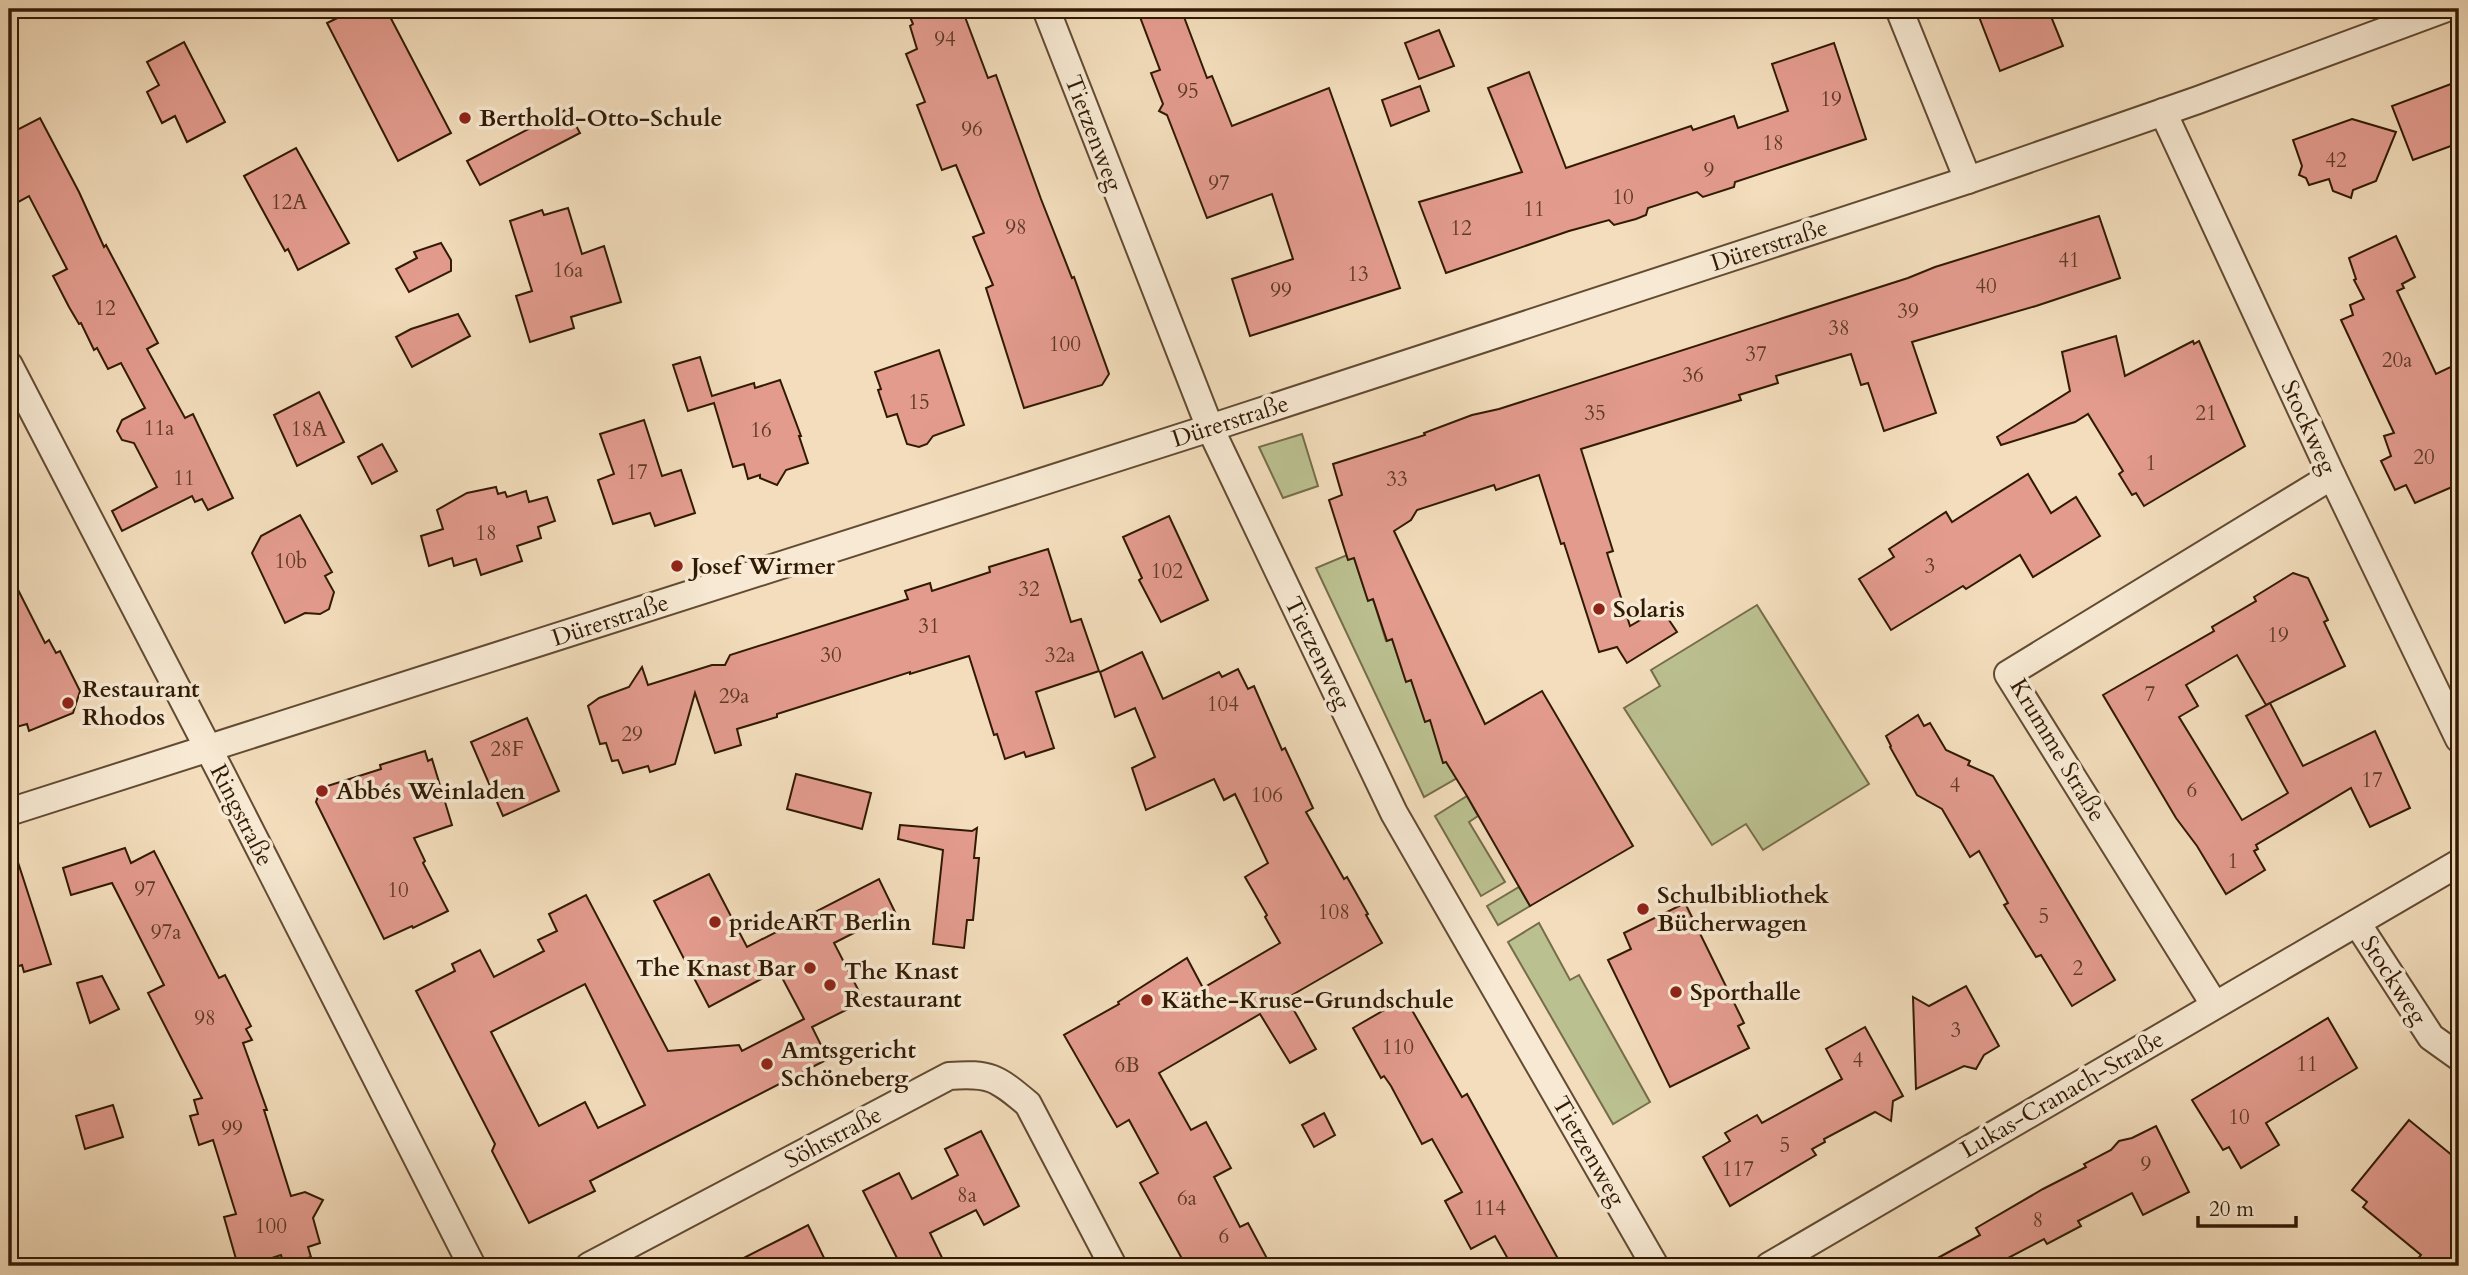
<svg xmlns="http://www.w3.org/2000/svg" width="2468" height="1275" viewBox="0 0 2468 1275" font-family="Cardo,serif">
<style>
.green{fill:#bbc090;stroke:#766d4a;stroke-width:2}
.building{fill:#e39b8e;stroke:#311a04;stroke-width:2;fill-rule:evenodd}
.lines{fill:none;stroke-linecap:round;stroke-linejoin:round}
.street-casing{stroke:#624b32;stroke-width:30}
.street{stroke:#f7e9d3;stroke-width:26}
.poi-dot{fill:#8f2418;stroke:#f7e9d3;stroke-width:2.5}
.labels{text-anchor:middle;stroke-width:7;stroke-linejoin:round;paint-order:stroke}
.number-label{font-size:21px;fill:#5e3a26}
.poi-label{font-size:24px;font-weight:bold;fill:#311a04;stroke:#f7e9d3;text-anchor:start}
.street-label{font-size:24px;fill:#311a04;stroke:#f7e9d3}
</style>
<rect width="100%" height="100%" fill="#f3ddbc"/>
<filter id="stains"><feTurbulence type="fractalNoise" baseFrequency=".00286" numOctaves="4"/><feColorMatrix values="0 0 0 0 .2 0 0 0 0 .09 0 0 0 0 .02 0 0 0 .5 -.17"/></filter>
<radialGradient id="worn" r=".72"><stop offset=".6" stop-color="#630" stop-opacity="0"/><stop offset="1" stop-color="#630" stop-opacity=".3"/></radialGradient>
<g class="green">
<polygon points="1302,434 1318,486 1283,498 1259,447"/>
<polygon points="1347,555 1354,558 1368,600 1373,599 1386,641 1392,639 1406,681 1411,680 1425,721 1430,720 1457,778 1424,797 1316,568"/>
<polygon points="1757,605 1869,784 1763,850 1746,824 1712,845 1624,708 1660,686 1651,670"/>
<polygon points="1467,796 1478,816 1469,822 1505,882 1481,896 1435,816"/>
<polygon points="1519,887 1530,906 1498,925 1487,906"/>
<polygon points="1539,923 1570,980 1579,975 1650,1102 1613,1124 1508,942"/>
</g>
<g class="building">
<polygon points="356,9 386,9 451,133 398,161 327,23"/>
<polygon points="917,9 962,9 988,78 996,75 1041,199 1072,278 1074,277 1109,374 1102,385 1024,408 986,288 993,285 973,237 984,233 956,165 942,170 917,105 925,102 906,54 917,49 910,26 913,24 910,17 919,14"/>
<polygon points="1137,9 1181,9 1207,78 1212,76 1232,126 1329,88 1400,288 1250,336 1232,279 1293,259 1272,194 1207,218 1167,115 1159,111 1163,104 1151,73 1160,70"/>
<polygon points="1976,9 2048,9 2063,46 2000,71"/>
<polygon points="1439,30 1454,66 1419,79 1405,43"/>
<polygon points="184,42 225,122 187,142 175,116 162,123 147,92 159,85 147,62"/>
<polygon points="1834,43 1866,139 1735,182 1734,187 1703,197 1697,192 1648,208 1646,215 1636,219 1614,225 1609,220 1569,231 1446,273 1419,202 1522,172 1488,88 1529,72 1566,168 1691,126 1693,130 1734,116 1738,128 1788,111 1772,64"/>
<polygon points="2459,81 2459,143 2413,160 2392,106"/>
<polygon points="1420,86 1429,111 1391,126 1382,100"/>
<polygon points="567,109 580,133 480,185 467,161"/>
<polygon points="40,118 79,192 104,247 106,245 158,343 147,349 185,418 193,414 233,498 208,510 202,499 195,502 192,496 122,531 112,511 157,487 134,443 122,440 117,431 122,420 145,408 121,363 108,369 97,348 94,350 81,323 79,324 69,307 53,276 67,269 29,196 9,207 9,134"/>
<polygon points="2352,119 2396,132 2376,181 2353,190 2351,198 2333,191 2329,179 2309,185 2306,178 2299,175 2302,166 2293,140"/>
<polygon points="296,148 349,243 298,270 288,249 285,251 244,176"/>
<polygon points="568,208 582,254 604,246 621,302 571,317 574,328 530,342 516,296 532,291 510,221 542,210 544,215"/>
<polygon points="2099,216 2120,278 2036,306 1912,342 1936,413 1884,431 1868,383 1861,385 1851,354 1776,376 1778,383 1739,395 1741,400 1581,449 1613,551 1607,553 1630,626 1661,608 1677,632 1627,663 1617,647 1599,652 1564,543 1561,544 1539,475 1496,490 1494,485 1417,510 1411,520 1394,531 1485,724 1542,691 1633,846 1530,906 1467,796 1446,762 1443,763 1430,720 1425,722 1411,680 1406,682 1392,639 1387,641 1373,599 1368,601 1354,558 1348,560 1329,500 1342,495 1333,464 1425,435 1424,433 1472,415 1499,409 1908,278 1935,267"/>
<polygon points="2396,236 2415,277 2402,284 2404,288 2397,291 2436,374 2459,363 2459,484 2415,503 2406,485 2395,490 2381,461 2391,456 2384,436 2394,433 2341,320 2353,315 2350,305 2364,299 2354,280 2356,279 2349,258"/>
<polygon points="441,243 451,260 451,271 409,292 396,269 417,258 414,252"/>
<polygon points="458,314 470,336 412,367 396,337 411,329"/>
<polygon points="2116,336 2125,376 2193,341 2194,344 2199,341 2245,446 2144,506 2136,493 2132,495 2119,474 2123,471 2088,414 2075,422 2001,445 1997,437 2070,391 2062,352"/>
<polygon points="939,350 964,425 933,436 927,444 919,447 907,444 897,414 887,417 878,390 881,389 875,372"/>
<polygon points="700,357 712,396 754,383 755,388 780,380 801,436 799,436 808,463 786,470 777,485 760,478 760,475 748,479 744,464 733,467 714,403 688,411 673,365"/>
<polygon points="319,392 344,442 297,466 274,415"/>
<polygon points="644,420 662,476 681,470 695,513 655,526 650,513 613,524 598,480 614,474 600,434"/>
<polygon points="382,444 397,471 372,484 358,457"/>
<polygon points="2028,474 2051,513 2076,497 2100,536 2033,577 2020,555 1966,589 1963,586 1891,630 1859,579 1894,557 1889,549 1946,512 1952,522"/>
<polygon points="496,487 498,494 505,492 507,497 526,491 529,502 547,497 555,521 538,527 541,538 517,546 522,561 481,575 476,559 454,566 452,558 429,566 421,536 443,529 437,510 467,493"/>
<polygon points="300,515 332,572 325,576 334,592 329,609 320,614 305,613 285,623 252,553 261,536"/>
<polygon points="1169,516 1208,600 1161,622 1139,580 1142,578 1123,537"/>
<polygon points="1048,549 1071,622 1081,619 1099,671 1036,692 1054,748 1026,757 1024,752 1005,759 997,734 994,735 969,656 910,674 910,672 777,714 777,717 737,729 741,745 715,753 695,693 675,764 650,772 648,766 623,773 618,760 612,761 606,743 600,744 588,706 599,698 629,687 642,667 648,685 712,665 725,665 730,655 908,599 905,591 930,583 932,591 990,572 989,567"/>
<polygon points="9,572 45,643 49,640 56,653 60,651 80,691 73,713 29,731 27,724 9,729"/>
<polygon points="2293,573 2308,578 2328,620 2324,622 2345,666 2266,705 2237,655 2186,685 2198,706 2179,717 2242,820 2288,793 2246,716 2270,703 2303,766 2375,731 2410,808 2370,827 2351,788 2256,845 2258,849 2254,851 2265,870 2226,894 2197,846 2176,818 2103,695 2214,631 2212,627 2256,601 2254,597"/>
<polygon points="1142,652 1163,699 1219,672 1222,677 1238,669 1248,689 1254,686 1282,750 1285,748 1313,808 1306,812 1344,879 1347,877 1368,914 1366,915 1382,943 1287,998 1316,1049 1290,1063 1260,1014 1159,1073 1191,1130 1206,1122 1231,1168 1214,1177 1240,1227 1248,1223 1271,1266 1186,1266 1140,1183 1158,1173 1129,1120 1117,1127 1064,1035 1119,1004 1118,1002 1187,958 1203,988 1280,943 1265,917 1267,915 1245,877 1268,863 1235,794 1224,800 1214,779 1146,810 1132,768 1155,757 1135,708 1115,717 1100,672"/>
<polygon points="1918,715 1924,726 1930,723 1946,750 1970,761 1968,765 1993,776 2115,980 2072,1006 2041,955 2036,957 2004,905 2008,903 1979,851 1970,857 1942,809 1917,795 1890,747 1891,746 1886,736"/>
<polygon points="527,718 559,791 503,816 471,742"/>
<polygon points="425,751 428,761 432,759 452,825 414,838 425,861 423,863 448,911 413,928 412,926 384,939 316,802 321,788 381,769 380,765 383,764"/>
<polygon points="796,774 871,793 862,829 787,809"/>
<polygon points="900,825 972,831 977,828 974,858 979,858 973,920 967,920 964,948 933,944 943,850 898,839"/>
<polygon points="125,848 131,863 154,851 219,978 225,975 251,1026 246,1029 252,1040 243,1043 267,1110 264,1110 291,1196 305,1192 323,1200 313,1218 320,1243 308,1247 311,1257 284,1265 281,1255 247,1266 238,1266 224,1217 236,1214 213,1140 199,1145 190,1116 198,1114 194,1100 202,1098 148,993 164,985 112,883 71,895 63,868"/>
<polygon points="14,850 51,964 24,972 22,965 9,969 9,851"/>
<path d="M709 874 747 947 879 879 895 912 834 943 864 1001 812 1027 828 1059 590 1181 595 1191 529 1223 492 1151 495 1144 416 991 455 971 452 964 480 950 494 977 544 951 538 940 557 931 549 914 586 895 668 1051 739 1045 742 1051 804 1019 778 970 709 1007 654 901ZM585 984 645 1105 598 1128 585 1102 539 1126 491 1032Z"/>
<polygon points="1685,903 1744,1023 1738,1026 1749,1048 1670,1087 1608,960 1631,949 1624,933"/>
<polygon points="102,976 119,1009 90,1023 77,983"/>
<polygon points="1966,986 1999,1046 1984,1055 1976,1069 1964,1066 1916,1089 1913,997 1929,1006"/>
<polygon points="1405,998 1462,1097 1467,1094 1562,1266 1512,1266 1495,1236 1471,1249 1445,1201 1462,1192 1432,1139 1422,1144 1391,1086 1384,1076 1381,1078 1353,1028"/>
<polygon points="2328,1018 2357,1068 2266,1123 2279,1145 2241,1168 2229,1147 2223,1150 2192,1100"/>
<polygon points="1865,1027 1903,1096 1893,1101 1891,1121 1875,1112 1824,1139 1825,1142 1812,1149 1816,1155 1730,1206 1703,1157 1730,1141 1725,1133 1757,1115 1762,1123 1842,1079 1826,1049"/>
<polygon points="113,1105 123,1137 85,1149 76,1116"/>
<polygon points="1324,1113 1335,1135 1314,1147 1302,1125"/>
<polygon points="2409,1120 2459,1161 2459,1266 2412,1266 2421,1255 2363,1207 2367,1202 2352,1190"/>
<polygon points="2156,1126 2189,1192 2143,1215 2132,1193 2078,1221 2081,1226 2047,1244 2044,1239 1993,1266 1923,1266 1980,1235 1976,1228 2043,1189 2086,1167 2084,1164 2111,1150 2119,1141 2132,1138"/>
<polygon points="981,1131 1019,1206 984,1225 976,1210 930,1233 946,1266 901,1266 863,1191 899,1173 912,1199 958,1175 945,1149"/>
<polygon points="808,1225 828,1266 728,1266 787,1236"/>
</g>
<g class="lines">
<g class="street-casing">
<g id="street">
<polyline points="1046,9 1210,428 1394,813 1655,1266"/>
<polyline points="1899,9 1968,180"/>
<polyline points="2163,112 2332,476 2459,739"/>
<polyline points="9,365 220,771 472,1266"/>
<polyline points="9,812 1210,428 1968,180 2198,100 2444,9"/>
<polyline points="2357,923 2431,1037 2459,1057"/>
<polyline points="2214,1004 2008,674 2332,476"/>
<path d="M589 1266 949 1076C990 1073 996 1077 1028 1104L1113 1266"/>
<polyline points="1769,1266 2459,863"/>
</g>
</g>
<use href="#street" class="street"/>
</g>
<g class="poi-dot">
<circle cx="465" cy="118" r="7"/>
<circle cx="677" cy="566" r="7"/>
<circle cx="1599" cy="609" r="7"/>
<circle cx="68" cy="703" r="7"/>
<circle cx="322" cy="791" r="7"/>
<circle cx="1643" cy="909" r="7"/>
<circle cx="715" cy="922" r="7"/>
<circle cx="810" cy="968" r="7"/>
<circle cx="830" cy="985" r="7"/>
<circle cx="1676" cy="992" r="7"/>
<circle cx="1147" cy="1000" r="7"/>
<circle cx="767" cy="1064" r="7"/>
</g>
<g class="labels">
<g class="number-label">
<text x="945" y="46">94</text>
<text x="1188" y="98">95</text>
<text x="1831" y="106">19</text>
<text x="972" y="136">96</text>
<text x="1773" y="150">18</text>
<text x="2336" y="167">42</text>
<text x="1709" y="177">9</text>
<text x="1219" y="190">97</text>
<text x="1623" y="204">10</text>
<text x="289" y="209">12A</text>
<text x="1534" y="216">11</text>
<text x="1016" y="234">98</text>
<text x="1461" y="235">12</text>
<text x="2069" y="267">41</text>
<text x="568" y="277">16a</text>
<text x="1358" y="281">13</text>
<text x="1986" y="293">40</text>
<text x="1281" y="297">99</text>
<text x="105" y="315">12</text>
<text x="1908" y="318">39</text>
<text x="1839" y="335">38</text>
<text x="1065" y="351">100</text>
<text x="1756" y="361">37</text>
<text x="2397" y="367">20a</text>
<text x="1693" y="382">36</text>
<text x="919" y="409">15</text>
<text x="1595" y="420">35</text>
<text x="2206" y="420">21</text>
<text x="159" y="435">11a</text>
<text x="309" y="436">18A</text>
<text x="761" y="437">16</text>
<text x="2424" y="464">20</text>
<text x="2151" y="470">1</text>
<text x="637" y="479">17</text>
<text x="184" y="485">11</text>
<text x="1397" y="486">33</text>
<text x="486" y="540">18</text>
<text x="291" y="568">10b</text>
<text x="1930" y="573">3</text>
<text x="1167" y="578">102</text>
<text x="1029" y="596">32</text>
<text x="929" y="633">31</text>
<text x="2278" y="642">19</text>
<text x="831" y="662">30</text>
<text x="1060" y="662">32a</text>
<text x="2150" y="701">7</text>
<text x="734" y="703">29a</text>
<text x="1223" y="711">104</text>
<text x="632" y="741">29</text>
<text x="507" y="756">28F</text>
<text x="2372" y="787">17</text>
<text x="1955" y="792">4</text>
<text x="2192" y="797">6</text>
<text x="1267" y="802">106</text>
<text x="2233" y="868">1</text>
<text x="145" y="896">97</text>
<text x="398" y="897">10</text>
<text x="1334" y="919">108</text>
<text x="2044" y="923">5</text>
<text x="166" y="939">97a</text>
<text x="2078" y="975">2</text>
<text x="205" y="1025">98</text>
<text x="1956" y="1037">3</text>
<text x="1398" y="1054">110</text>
<text x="1858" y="1067">4</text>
<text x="2307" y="1071">11</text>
<text x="1127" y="1072">6B</text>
<text x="2239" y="1124">10</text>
<text x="232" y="1135">99</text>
<text x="1785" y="1152">5</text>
<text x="2146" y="1171">9</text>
<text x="1738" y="1176">117</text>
<text x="967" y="1202">8a</text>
<text x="1187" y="1205">6a</text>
<text x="1490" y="1215">114</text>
<text x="2038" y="1227">8</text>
<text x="271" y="1233">100</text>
<text x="1224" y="1243">6</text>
</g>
<g class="poi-label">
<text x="479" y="126">Berthold-Otto-Schule</text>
<text x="691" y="574">Josef Wirmer</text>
<text x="1613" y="617">Solaris</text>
<text x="82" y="697">Restaurant<tspan x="82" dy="28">Rhodos</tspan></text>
<text x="336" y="799">Abbés Weinladen</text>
<text x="1657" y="903">Schulbibliothek<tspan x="1657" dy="28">Bücherwagen</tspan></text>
<text x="729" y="930">prideART Berlin</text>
<text x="796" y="976" text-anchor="end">The Knast Bar</text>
<text x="844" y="979">The Knast<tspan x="844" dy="28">Restaurant</tspan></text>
<text x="1690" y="1000">Sporthalle</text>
<text x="1161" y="1008">Käthe-Kruse-Grundschule</text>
<text x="781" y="1058">Amtsgericht<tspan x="781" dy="28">Schöneberg</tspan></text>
</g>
<g class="street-label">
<text transform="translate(1094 133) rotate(69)" y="8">Tietzenweg</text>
<text transform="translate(1769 245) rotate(-18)" y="8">Dürerstraße</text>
<text transform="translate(1230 421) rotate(-18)" y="8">Dürerstraße</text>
<text transform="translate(2309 427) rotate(65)" y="8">Stockweg</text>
<text transform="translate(610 620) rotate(-18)" y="8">Dürerstraße</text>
<text transform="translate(1318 653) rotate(64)" y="8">Tietzenweg</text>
<text transform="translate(2058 750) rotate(59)" y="8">Krumme Straße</text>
<text transform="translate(242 815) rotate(63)" y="8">Ringstraße</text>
<text transform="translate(2394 980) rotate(57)" y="8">Stockweg</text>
<text transform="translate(2062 1094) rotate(-30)" y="8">Lukas-Cranach-Straße</text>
<text transform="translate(833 1137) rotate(-28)" y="8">Söhtstraße</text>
<text transform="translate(1589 1151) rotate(60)" y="8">Tietzenweg</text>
</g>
</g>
<rect width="2468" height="1275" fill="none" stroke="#f3ddbc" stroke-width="35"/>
<rect x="10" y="10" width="2447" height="1254" fill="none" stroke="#311a04" stroke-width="3.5"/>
<rect x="18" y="18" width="2433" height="1240" fill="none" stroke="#311a04" stroke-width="2"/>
<path d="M2198 1216v10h98v-10" fill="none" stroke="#311a04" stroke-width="3.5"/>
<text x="2209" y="1216" font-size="21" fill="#311a04" stroke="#f7e9d3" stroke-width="5" paint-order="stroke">20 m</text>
<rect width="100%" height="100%" filter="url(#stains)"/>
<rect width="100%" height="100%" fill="url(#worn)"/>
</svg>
